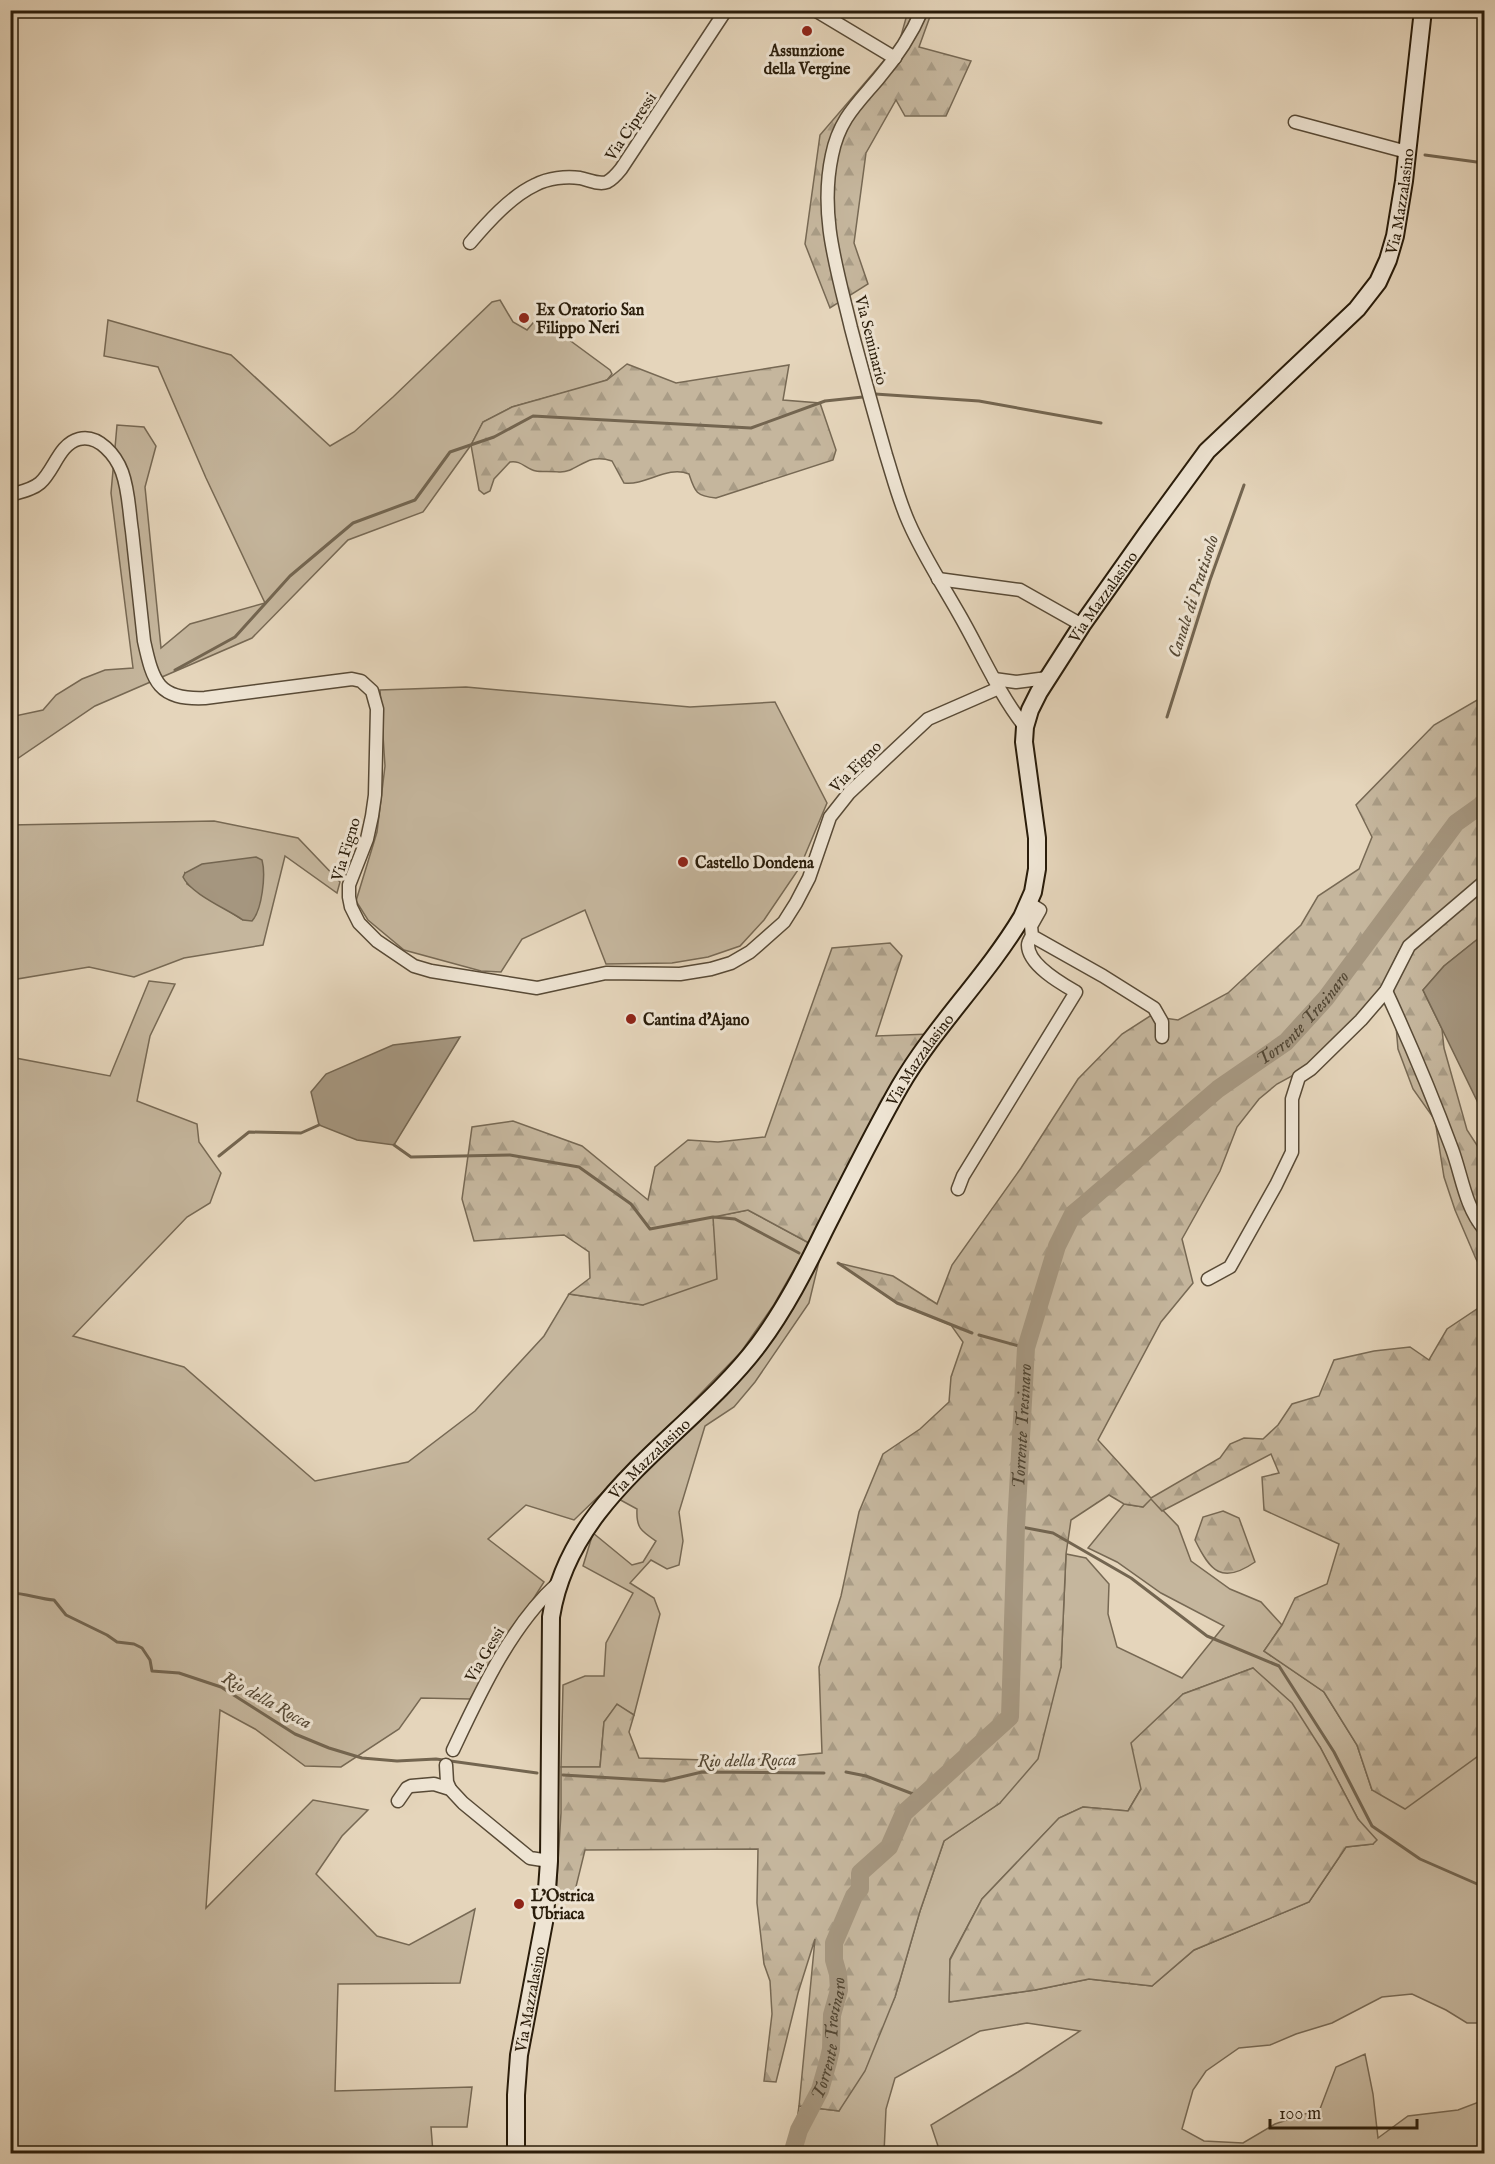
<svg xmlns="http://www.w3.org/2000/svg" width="1495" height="2164" viewBox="0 0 1495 2164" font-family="'IM FELL English',serif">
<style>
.green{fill:#c5b69d;stroke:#776954;stroke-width:1.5;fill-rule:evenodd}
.forest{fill:url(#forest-firs);stroke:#776954;stroke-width:1.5}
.water{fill:#a5967f;stroke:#736550;stroke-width:1.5}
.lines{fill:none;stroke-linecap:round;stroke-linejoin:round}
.stream{stroke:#736550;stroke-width:3}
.river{stroke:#a5967f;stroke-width:18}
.street-casing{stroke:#584a36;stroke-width:15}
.secondary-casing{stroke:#291c0a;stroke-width:20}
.street{stroke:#eee4d3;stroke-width:12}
.secondary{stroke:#eee4d3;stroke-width:16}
.poi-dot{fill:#8f2418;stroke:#eee4d3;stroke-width:2}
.labels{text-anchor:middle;stroke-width:6;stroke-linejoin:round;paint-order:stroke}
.poi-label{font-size:16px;font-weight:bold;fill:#291c0a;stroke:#eee4d3;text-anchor:start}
.street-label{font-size:16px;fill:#291c0a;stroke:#eee4d3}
.water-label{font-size:18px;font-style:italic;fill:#544733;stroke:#eee4d3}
</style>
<defs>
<pattern id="forest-firs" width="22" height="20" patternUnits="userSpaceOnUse" patternTransform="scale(1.5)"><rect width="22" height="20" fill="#c5b69d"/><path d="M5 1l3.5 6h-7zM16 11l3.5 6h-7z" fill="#a99c86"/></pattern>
</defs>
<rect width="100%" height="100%" fill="#e5d5bb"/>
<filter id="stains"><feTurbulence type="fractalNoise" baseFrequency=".00333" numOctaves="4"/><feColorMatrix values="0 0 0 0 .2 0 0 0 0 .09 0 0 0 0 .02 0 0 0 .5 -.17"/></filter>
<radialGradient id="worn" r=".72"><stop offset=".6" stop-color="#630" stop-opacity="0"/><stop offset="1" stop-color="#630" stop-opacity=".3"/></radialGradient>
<g class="green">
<polygon points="500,300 513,322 527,330 538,317 610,370 612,374 607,380 596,384 512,407 483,422 471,445 423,512 348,540 252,638 95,706 11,763 10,717 43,710 56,695 82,679 105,670 133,668 111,493 117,425 144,427 156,446 145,487 161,648 190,624 265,603 206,478 158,367 104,356 108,320 231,355 330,446 354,432 393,397 492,302"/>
<polygon points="466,687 690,707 775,702 827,803 800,867 764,920 740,946 708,957 672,963 606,964 585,910 522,939 501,972 481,971 404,950 368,920 356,901 377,832 385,766 380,690"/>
<path d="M214 821 298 838 340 882 337 893 285 856 263 945 184 958 134 977 89 967 11 980V825ZM185 873 243 920 187 884Z"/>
<polygon points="149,981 175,984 150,1036 137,1101 197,1124 199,1142 221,1173 210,1203 187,1217 73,1336 184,1367 315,1481 408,1462 475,1411 544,1336 569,1294 643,1305 713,1217 748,1210 809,1243 773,1306 741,1352 633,1463 574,1520 526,1505 488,1539 544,1582 470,1699 421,1698 399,1729 341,1767 305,1766 255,1729 220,1710 206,1908 313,1800 368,1810 342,1836 316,1874 377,1936 409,1945 475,1909 460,1983 338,1984 335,2091 472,2087 467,2127 431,2127 433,2153 11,2153 10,1057 110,1076"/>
<path d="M821 1253 809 1303 755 1382 734 1407 705 1426 679 1512 683 1541 679 1565 667 1569 651 1560 630 1583 654 1598 660 1614 634 1715 617 1705 604 1722 600 1767H561L563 1685 585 1676H604L606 1643 633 1593 583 1566 593 1533 632 1565 643 1562 656 1541C641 1531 636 1528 637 1509L615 1497 720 1395Z"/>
<path d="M1151 1498 1178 1526 1191 1561 1230 1589 1261 1602 1282 1625 1264 1651 1324 1692 1357 1745 1372 1790 1484 1754V2023H1467L1446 2010 1412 1994 1382 1997 1332 2023 1296 2034 1270 2045 1239 2048 1206 2071 1193 2090 1182 2129 1204 2141 1243 2143 1275 2124 1320 2109 1336 2067 1365 2054 1373 2094 1378 2138 1408 2116 1458 2110 1484 2100V2153H935L939 2149 931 2125 1018 2072 1080 2031 1027 2023 980 2031 895 2078 886 2109 884 2153 792 2154 799 2106 839 2111 895 1997 920 1911 944 1841 1000 1803 1061 1667 1066 1554 1086 1558 1109 1584 1108 1614 1117 1647 1182 1678 1224 1626 1161 1593 1117 1562 1088 1548 1124 1504 1143 1507ZM1253 1668 1320 1747 1358 1819 1373 1844 1346 1847 1309 1902 1194 1950 1152 1986 1089 1979 1035 1990 950 2002V1959L982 1899 1059 1818 1083 1807 1128 1811 1141 1789 1183 1694Z"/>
</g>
<g class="forest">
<polygon points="908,11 932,11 919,47 971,61 946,116 905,116 896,100 866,153 854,243 868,284 830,308 805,244 820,135 899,43"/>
<path d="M627 364 676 383 789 365 783 400 820 403 836 450 833 460 716 498C696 496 695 492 689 474 667 465 646 486 624 483L612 461C585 452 578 473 559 472 553 471 540 472 536 471 526 469 521 460 510 462L494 479 490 491 484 494 479 490 471 445 483 422 512 407 607 380Z"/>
<polygon points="1484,696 1484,878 1411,935 1399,951 1379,992 1330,1045 1303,1070 1277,1084 1259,1099 1237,1127 1220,1171 1182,1239 1193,1283 1161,1322 1098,1440 1151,1498 1220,1458 1230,1444 1244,1438 1263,1439 1278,1425 1292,1404 1319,1396 1334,1360 1374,1351 1410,1347 1429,1360 1447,1329 1477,1309 1484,1308 1484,1754 1477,1757 1405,1809 1372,1790 1357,1745 1324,1692 1264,1651 1282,1625 1295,1598 1327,1584 1339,1544 1264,1510 1262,1477 1279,1473 1271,1454 1162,1511 1151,1499 1143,1507 1124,1504 1109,1495 1071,1520 1066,1554 1061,1667 1038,1759 1000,1803 944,1841 920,1911 895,1997 865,2071 839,2111 799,2106 815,1939 798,1993 776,2082 764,2081 772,2014 770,1981 764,1964 757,1903 758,1849 585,1850 572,1903 556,1895 561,1813 561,1767 600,1767 604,1722 617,1704 634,1715 629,1732 639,1758 740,1761 822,1753 819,1667 841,1596 859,1512 883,1454 920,1429 949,1402 951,1377 963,1342 951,1325 897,1303 838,1263 893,1276 937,1304 952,1265 1021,1168 1078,1079 1122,1034 1150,1016 1178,1020 1228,993 1301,925 1318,896 1359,869 1372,837 1356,805 1434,725"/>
<polygon points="1484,891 1484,934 1444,966 1423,990 1442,1029 1444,1048 1467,1130 1484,1156 1484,1273 1476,1259 1455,1210 1444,1177 1435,1120 1413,1089 1398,1049 1393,991 1407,958 1424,938"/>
<polygon points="890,943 902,956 876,1036 930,1034 809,1243 748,1210 713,1217 717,1279 643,1305 569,1294 590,1278 589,1252 564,1235 474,1241 462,1199 472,1127 513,1121 582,1146 648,1200 655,1167 688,1140 718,1142 765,1137 832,948"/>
<path d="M1223 1511 1239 1518 1255 1562C1222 1585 1210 1571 1195 1540L1203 1517Z"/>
<polygon points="1253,1668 1292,1703 1320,1747 1358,1819 1377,1840 1373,1844 1346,1847 1309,1902 1194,1950 1152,1986 1089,1979 1035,1990 949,2002 950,1960 982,1899 1059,1818 1083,1807 1128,1811 1141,1789 1131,1743 1183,1694"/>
</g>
<g class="water">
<path d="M256 857 262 860C266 875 262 910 252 921L243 920C227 909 191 894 183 877L185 873 202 864Z"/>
<polygon points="1484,934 1484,1111 1483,1113 1423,990 1444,966"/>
<polygon points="460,1037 394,1145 357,1140 319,1125 311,1092 326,1074 393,1045"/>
</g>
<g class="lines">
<g class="stream">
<polyline points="1425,155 1484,163"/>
<polyline points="875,394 979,401 1101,423"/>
<polyline points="175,670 235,637 290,576 353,523 415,500 450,452 494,437 533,416 751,428 825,401 863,397"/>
<polyline points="1167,717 1210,580 1244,485"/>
<polyline points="394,1145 411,1157 510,1155 579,1167 631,1204 650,1229 713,1217 735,1219 799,1253"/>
<polyline points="219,1156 249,1132 301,1133 319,1125"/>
<polyline points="838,1263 897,1303 972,1333"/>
<polyline points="979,1335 1026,1348"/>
<polyline points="1016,1526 1053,1533 1131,1578 1207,1636 1279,1666 1334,1752 1372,1826 1420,1859 1484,1887"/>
<path d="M10 1593C26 1593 38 1599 54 1600L66 1615 107 1635 117 1642 134 1644 142 1648 150 1660 152 1671 179 1673 221 1687 295 1734 329 1748 362 1758 397 1761 436 1759 537 1773"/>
<polyline points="846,1772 866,1776 921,1797"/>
<polyline points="563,1775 664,1781 702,1772 824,1773"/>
</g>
<path class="river" id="s1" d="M792 2154 799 2130 820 2090 828 2062 831 2049 832 2015 839 1990 838 1974 834 1960V1943L854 1896 860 1889V1873L889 1847 904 1813 1010 1717 1016 1526 1026 1348 1057 1246 1073 1214 1085 1204 1218 1089 1286 1042 1326 998 1456 823 1484 803"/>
<g class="street-casing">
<g id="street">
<polyline points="815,10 895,58"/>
<path d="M922 10C911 36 896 58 878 79 856 105 839 120 832 155 819 215 837 269 851 328 862 370 874 413 886 455 893 477 899 501 909 523 923 555 942 584 959 614 981 652 998 693 1025 727"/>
<polyline points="1295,122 1407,152"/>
<path d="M470 243C487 223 511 196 535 185 548 178 566 176 580 178 589 180 599 185 607 182 613 179 617 174 621 169L726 10"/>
<path d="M10 495C20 492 32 490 40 483 54 471 59 444 79 439 99 434 116 456 122 472 129 491 129 512 132 531 136 568 140 604 144 641 153 682 158 700 205 698L352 679 361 681 372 691 377 709 375 795 372 816 367 839 349 885V897L351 907 359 923 377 941 414 966 431 971 537 988 606 973 680 974 711 969 731 963 750 952 784 922 796 903 809 878 830 817 849 793 928 719 999 688"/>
<polyline points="938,579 1020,590 1082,625"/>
<polyline points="994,679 1016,682 1047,678"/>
<polyline points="1029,903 1040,910 1031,926 1032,936 1103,976 1154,1008 1162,1022 1162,1037"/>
<path d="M1386 991C1410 1043 1432 1095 1452 1149 1462 1176 1465 1207 1484 1229"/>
<path d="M958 1189 963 1176 1076 992C1062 984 1028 965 1028 945 1028 942 1030 939 1032 936"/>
<polyline points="1208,1279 1230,1267 1276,1185 1292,1152 1292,1099 1299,1077 1311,1069 1361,1020 1386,991 1409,946 1484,882"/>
<path d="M453 1750C480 1693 510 1627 557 1584"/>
<polyline points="446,1765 447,1782 450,1789"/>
<polyline points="398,1801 407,1788 411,1786 434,1784 450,1789 463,1803 530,1858 549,1861"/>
</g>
</g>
<g class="secondary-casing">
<g id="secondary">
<path id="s2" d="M516 2154V2095L519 2055 545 1917 549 1861 551 1617C570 1495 690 1436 759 1344 785 1309 805 1270 824 1231 849 1182 873 1133 900 1086 935 1026 986 977 1022 917L1033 892 1037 869V838L1024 742 1025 727 1030 710 1039 692 1082 625 1147 533 1207 451 1357 309 1378 282 1388 260 1395 236 1404 181 1423 10"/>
</g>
</g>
<use href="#street" class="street"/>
<use href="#secondary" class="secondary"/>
</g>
<g class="poi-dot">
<circle cx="807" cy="31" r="6"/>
<circle cx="524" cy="318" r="6"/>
<circle cx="683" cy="862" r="6"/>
<circle cx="631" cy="1019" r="6"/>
<circle cx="519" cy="1904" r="6"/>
</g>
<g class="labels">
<g class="poi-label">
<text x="807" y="56" text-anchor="middle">Assunzione<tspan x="807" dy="18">della Vergine</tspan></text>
<text x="536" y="315">Ex Oratorio San<tspan x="536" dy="18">Filippo Neri</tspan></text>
<text x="695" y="868">Castello Dondena</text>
<text x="643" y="1025">Cantina d'Ajano</text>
<text x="531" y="1901">L’Ostrica<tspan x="531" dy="18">Ubriaca</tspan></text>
</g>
<g class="street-label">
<text transform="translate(630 126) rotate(-56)" y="6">Via Cipressi</text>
<text dy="6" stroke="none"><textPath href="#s2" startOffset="2242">Via Mazzalasino</textPath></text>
<text transform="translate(872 340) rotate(76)" y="6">Via Seminario</text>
<text dy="6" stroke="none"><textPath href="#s2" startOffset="1738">Via Mazzalasino</textPath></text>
<text transform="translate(855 766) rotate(-45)" y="6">Via Figno</text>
<text transform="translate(345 849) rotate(-73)" y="6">Via Figno</text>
<text dy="6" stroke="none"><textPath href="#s2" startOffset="1216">Via Mazzalasino</textPath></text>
<text dy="6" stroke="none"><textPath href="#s2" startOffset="730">Via Mazzalasino</textPath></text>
<text transform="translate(484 1654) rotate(-59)" y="6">Via Gessi</text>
<text dy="6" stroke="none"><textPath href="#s2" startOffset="156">Via Mazzalasino</textPath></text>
</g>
<g class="water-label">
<text transform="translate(1193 596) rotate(-72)" y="6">Canale di Pratissolo</text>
<text dy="6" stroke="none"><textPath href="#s1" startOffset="1330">Torrente Tresinaro</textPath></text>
<text dy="6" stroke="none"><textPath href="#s1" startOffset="807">Torrente Tresinaro</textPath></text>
<text transform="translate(267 1700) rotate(29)" y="6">Rio della Rocca</text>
<text transform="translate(747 1760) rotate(-1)" y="6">Rio della Rocca</text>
<text dy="6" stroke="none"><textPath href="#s1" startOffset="123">Torrente Tresinaro</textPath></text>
</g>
</g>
<rect width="1495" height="2164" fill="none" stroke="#e5d5bb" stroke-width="36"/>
<rect x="12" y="12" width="1471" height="2140" fill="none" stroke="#291c0a" stroke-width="3"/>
<rect x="18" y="18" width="1459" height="2128" fill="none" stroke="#291c0a" stroke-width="1.5"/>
<path d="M1270 2119v9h147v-9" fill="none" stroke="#291c0a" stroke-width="3"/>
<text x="1279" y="2119" font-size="18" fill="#291c0a" stroke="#eee4d3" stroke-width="4.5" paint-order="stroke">100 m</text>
<rect width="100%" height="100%" filter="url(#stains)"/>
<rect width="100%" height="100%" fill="url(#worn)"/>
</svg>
